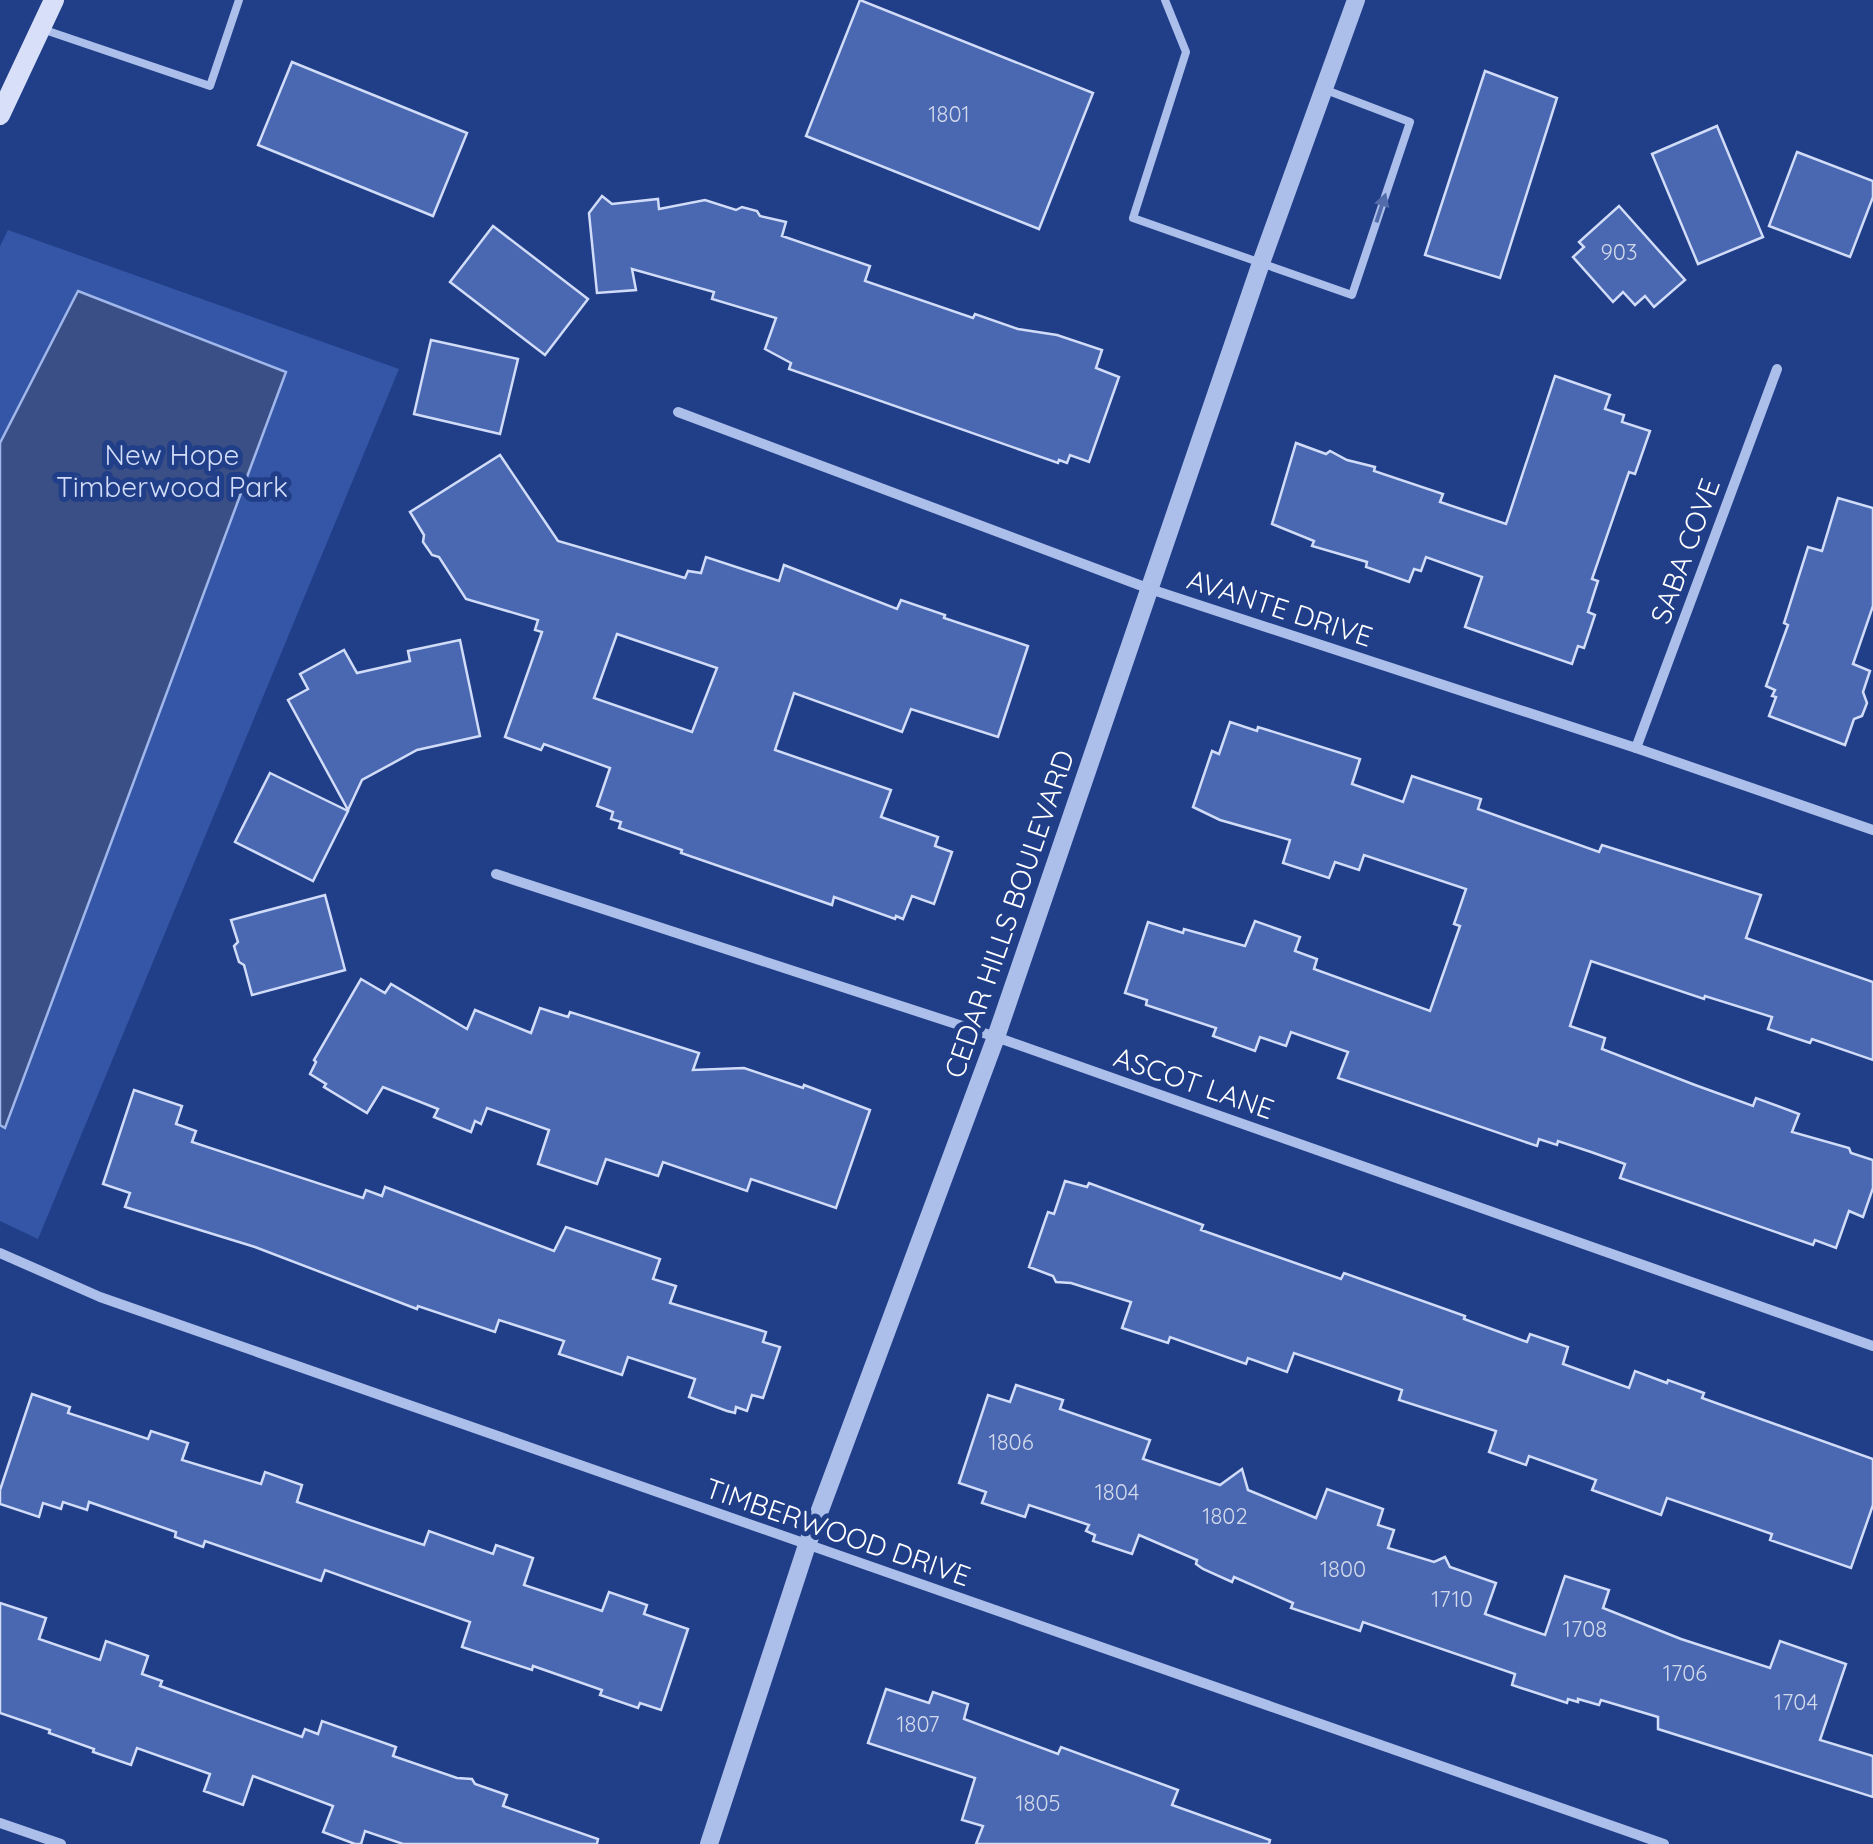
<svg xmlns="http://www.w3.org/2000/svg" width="1873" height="1844" viewBox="0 0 1873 1844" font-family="Quicksand,sans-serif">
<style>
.green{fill:#3556a6}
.water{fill:#3a4f86;stroke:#a0b7eb;stroke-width:2.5}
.building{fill:#4a68b1;stroke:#d1dcf8;stroke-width:2.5;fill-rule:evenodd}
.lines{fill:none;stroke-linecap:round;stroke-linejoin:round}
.service{stroke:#acbfea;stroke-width:8}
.minor{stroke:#acbfea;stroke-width:10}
.tertiary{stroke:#acbfea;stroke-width:18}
.secondary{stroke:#d7e0f8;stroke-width:20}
.oneway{fill:#526baa}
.labels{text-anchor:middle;stroke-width:10;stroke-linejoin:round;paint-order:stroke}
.number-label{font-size:22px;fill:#d2d9ec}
.park-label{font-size:28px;fill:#d1dcf8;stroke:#213e88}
.street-label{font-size:28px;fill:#fff;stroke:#213e88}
</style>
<rect width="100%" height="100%" fill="#213e88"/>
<polygon class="green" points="8,230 399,369 38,1239 0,1221 0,246"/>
<polygon class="water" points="78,291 286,372 5,1128 0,1125 0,443"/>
<g class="building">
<polygon points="860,0 1093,93 1039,229 806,136"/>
<polygon points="292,62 467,133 433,216 258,145"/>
<polygon points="1485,71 1557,98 1500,278 1425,255"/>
<polygon points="1717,126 1763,237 1698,264 1652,154"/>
<polygon points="1797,152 1873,181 1873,197 1850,257 1769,226"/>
<polygon points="602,196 612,204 658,199 659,209 705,200 736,210 742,207 757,211 760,216 786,222 782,236 870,266 865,281 973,318 975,314 1018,329 1057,335 1102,350 1096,368 1119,377 1089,462 1070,455 1067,463 1059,460 1058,463 789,369 791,363 765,349 776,318 712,299 714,292 632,269 636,290 597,293 589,213"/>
<polygon points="1619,206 1685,280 1654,307 1645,296 1635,305 1623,292 1613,302 1573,257 1584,247 1579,242"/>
<polygon points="493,226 588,299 545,355 450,282"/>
<polygon points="431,340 518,359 500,434 414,414"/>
<polygon points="1555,376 1610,395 1605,409 1624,415 1622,422 1650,431 1635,474 1629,472 1592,579 1598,581 1588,612 1595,615 1584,648 1578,646 1572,664 1465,627 1482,577 1426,557 1421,571 1414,569 1409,582 1366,567 1367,562 1312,546 1314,541 1272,524 1296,443 1326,454 1330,451 1347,460 1375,467 1374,471 1443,494 1440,502 1506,524"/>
<path d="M500 455 558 541 685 578 688 571 701 573 706 557 779 581 784 565 897 609 901 600 945 615 944 618 1028 646 998 737 911 709 902 732 794 693 775 750 891 790 881 817 938 837 935 846 952 852 934 904 912 896 903 919 896 916 895 919 834 897 832 905 681 853 682 850 619 828 621 822 611 819 613 812 597 806 610 768 544 744 541 750 505 737 542 632 535 630 538 620 466 599 439 557 432 555 423 542 424 535 410 512ZM617 634 717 668 692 732 594 698Z"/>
<polygon points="1838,498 1873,508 1873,606 1853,664 1870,671 1863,692 1867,703 1862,716 1854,719 1845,745 1769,716 1776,697 1772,696 1775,690 1766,686 1788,625 1784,623 1808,547 1822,551"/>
<polygon points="460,640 480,736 417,750 362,780 348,810 288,700 308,689 300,674 344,650 357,673 410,661 408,651"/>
<polygon points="1230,722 1257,731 1258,727 1360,759 1352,784 1403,802 1412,776 1481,799 1478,809 1599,852 1602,845 1761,895 1746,938 1873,982 1873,1060 1812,1039 1810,1043 1768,1029 1772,1017 1705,996 1704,999 1591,961 1570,1026 1605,1038 1602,1049 1695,1085 1753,1106 1756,1098 1799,1114 1792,1132 1849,1148 1851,1153 1873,1160 1873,1188 1863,1217 1849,1211 1836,1248 1815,1240 1813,1245 1620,1178 1625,1164 1591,1152 1558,1141 1557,1145 1539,1139 1537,1146 1338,1078 1348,1052 1291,1032 1286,1046 1260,1037 1255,1051 1213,1036 1216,1028 1146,1005 1147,1000 1125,993 1148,922 1183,933 1184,929 1245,946 1255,921 1300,937 1295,951 1317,959 1314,969 1430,1011 1460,926 1454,924 1466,889 1364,855 1359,870 1335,862 1329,878 1283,863 1290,840 1220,820 1193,807 1212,751 1219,754"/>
<polygon points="270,773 348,811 313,881 235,842"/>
<polygon points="325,895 345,970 252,995 244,965 239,962 234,946 238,942 231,920"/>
<polygon points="361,979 385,993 391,984 467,1029 475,1010 531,1033 540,1008 568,1017 570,1012 699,1053 693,1070 744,1068 803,1088 804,1085 870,1110 836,1208 751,1179 747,1191 663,1162 658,1176 606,1159 597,1184 538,1164 549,1130 487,1108 481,1124 475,1121 471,1132 434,1117 438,1109 383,1087 367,1113 324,1087 326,1084 310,1074 316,1062 314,1060"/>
<polygon points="134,1090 182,1106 176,1124 196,1131 192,1142 363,1198 366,1190 382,1196 385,1187 554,1251 566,1227 660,1259 653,1279 676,1286 670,1303 766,1332 763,1342 780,1347 763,1398 752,1395 747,1411 736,1407 735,1413 727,1411 689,1397 695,1379 628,1357 622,1375 559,1354 564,1341 499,1320 495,1332 418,1306 417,1309 255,1247 125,1207 130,1193 103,1184"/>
<polygon points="1065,1181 1087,1187 1089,1183 1203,1225 1201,1230 1341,1279 1344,1273 1465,1316 1464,1319 1527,1342 1530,1334 1568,1347 1563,1364 1629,1388 1635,1371 1667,1383 1668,1380 1704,1393 1702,1398 1873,1459 1873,1505 1851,1568 1770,1540 1772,1534 1667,1498 1661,1515 1592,1490 1596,1480 1529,1456 1526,1465 1489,1452 1496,1431 1399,1400 1402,1390 1294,1353 1287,1372 1248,1358 1246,1364 1170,1337 1168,1343 1122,1328 1131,1302 1071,1283 1056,1282 1053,1276 1029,1267 1048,1212 1054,1214"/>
<polygon points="1016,1385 1063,1400 1060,1409 1150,1440 1143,1459 1220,1485 1242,1469 1248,1490 1316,1518 1327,1489 1383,1509 1378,1525 1394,1530 1388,1548 1434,1562 1445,1557 1450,1567 1496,1583 1485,1614 1545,1635 1565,1576 1609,1590 1603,1608 1681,1639 1770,1668 1780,1641 1846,1664 1820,1740 1873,1756 1873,1797 1658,1729 1658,1717 1601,1700 1599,1705 1578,1699 1578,1702 1568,1699 1567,1703 1512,1685 1515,1674 1363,1622 1360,1631 1291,1608 1293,1603 1234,1577 1232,1582 1203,1569 1196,1564 1197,1560 1139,1535 1132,1554 1093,1541 1095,1535 1086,1531 1089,1525 1029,1505 1025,1517 982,1503 986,1492 959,1483 988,1395 1010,1402"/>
<polygon points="32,1394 70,1407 68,1413 148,1439 151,1431 188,1443 182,1460 261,1484 265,1472 302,1485 297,1502 382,1531 424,1545 429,1531 493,1554 496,1545 533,1558 524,1585 602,1611 609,1592 647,1605 644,1614 688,1629 661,1710 640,1703 638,1708 600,1695 602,1690 533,1666 532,1670 462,1647 470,1622 325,1570 321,1581 205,1541 203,1547 175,1537 176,1532 89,1502 87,1510 63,1502 61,1509 43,1503 39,1517 0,1504 0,1490"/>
<polygon points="0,1603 46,1618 39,1639 100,1660 106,1641 148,1656 142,1674 162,1681 160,1686 302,1737 305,1729 318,1734 322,1721 396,1747 393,1756 457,1778 472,1779 475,1784 507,1795 503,1806 598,1839 597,1844 403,1844 365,1831 361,1844 355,1844 323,1832 333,1806 253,1776 243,1805 204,1791 210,1774 137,1748 131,1765 93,1752 94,1749 49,1733 50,1730 0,1713"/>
<polygon points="886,1689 929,1703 933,1692 968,1704 964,1719 1058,1754 1061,1747 1178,1790 1172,1805 1270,1840 1269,1844 976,1844 983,1826 962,1820 975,1778 868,1743"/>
</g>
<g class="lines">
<g class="service">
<polyline points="1165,0 1186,52 1133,218 1352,295 1410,122 1326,90"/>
<polyline points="42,29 210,86 239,0"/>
</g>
<g class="minor">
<polyline points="678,412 1150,589 1636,748 1873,830"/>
<polyline points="1636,748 1777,369"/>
<polyline points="496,874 996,1037 1873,1346"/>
<polyline points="0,1253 100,1297 1664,1844"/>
<polyline points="0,1823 61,1844"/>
</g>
<polyline class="tertiary" points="709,1844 807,1545 996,1037 1261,263 1356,0"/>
<polyline class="secondary" points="0,115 54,0"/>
</g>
<defs><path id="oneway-solid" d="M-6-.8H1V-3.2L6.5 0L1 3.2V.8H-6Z" transform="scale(2.5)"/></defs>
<use class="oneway" href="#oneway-solid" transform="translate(1381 208) rotate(-72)"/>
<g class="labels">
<g class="number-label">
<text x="949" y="122">1801</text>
<text x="1619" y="260">903</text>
<text x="1011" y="1450">1806</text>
<text x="1117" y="1500">1804</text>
<text x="1225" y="1524">1802</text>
<text x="1343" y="1577">1800</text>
<text x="1452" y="1607">1710</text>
<text x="1585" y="1637">1708</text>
<text x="1685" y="1681">1706</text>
<text x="1796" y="1710">1704</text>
<text x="918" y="1732">1807</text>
<text x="1038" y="1811">1805</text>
</g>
<g class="park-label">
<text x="172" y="465">New Hope<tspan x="172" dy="32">Timberwood Park</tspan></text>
</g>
<g class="street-label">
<text transform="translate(1685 551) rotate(-70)" y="10">SABA COVE</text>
<text transform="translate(1280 608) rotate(18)" y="10">AVANTE DRIVE</text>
<text transform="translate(1009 914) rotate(-71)" y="10">CEDAR HILLS BOULEVARD</text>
<text transform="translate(1194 1083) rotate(19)" y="10">ASCOT LANE</text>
<text transform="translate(838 1532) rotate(19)" y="10">TIMBERWOOD DRIVE</text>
</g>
</g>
</svg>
